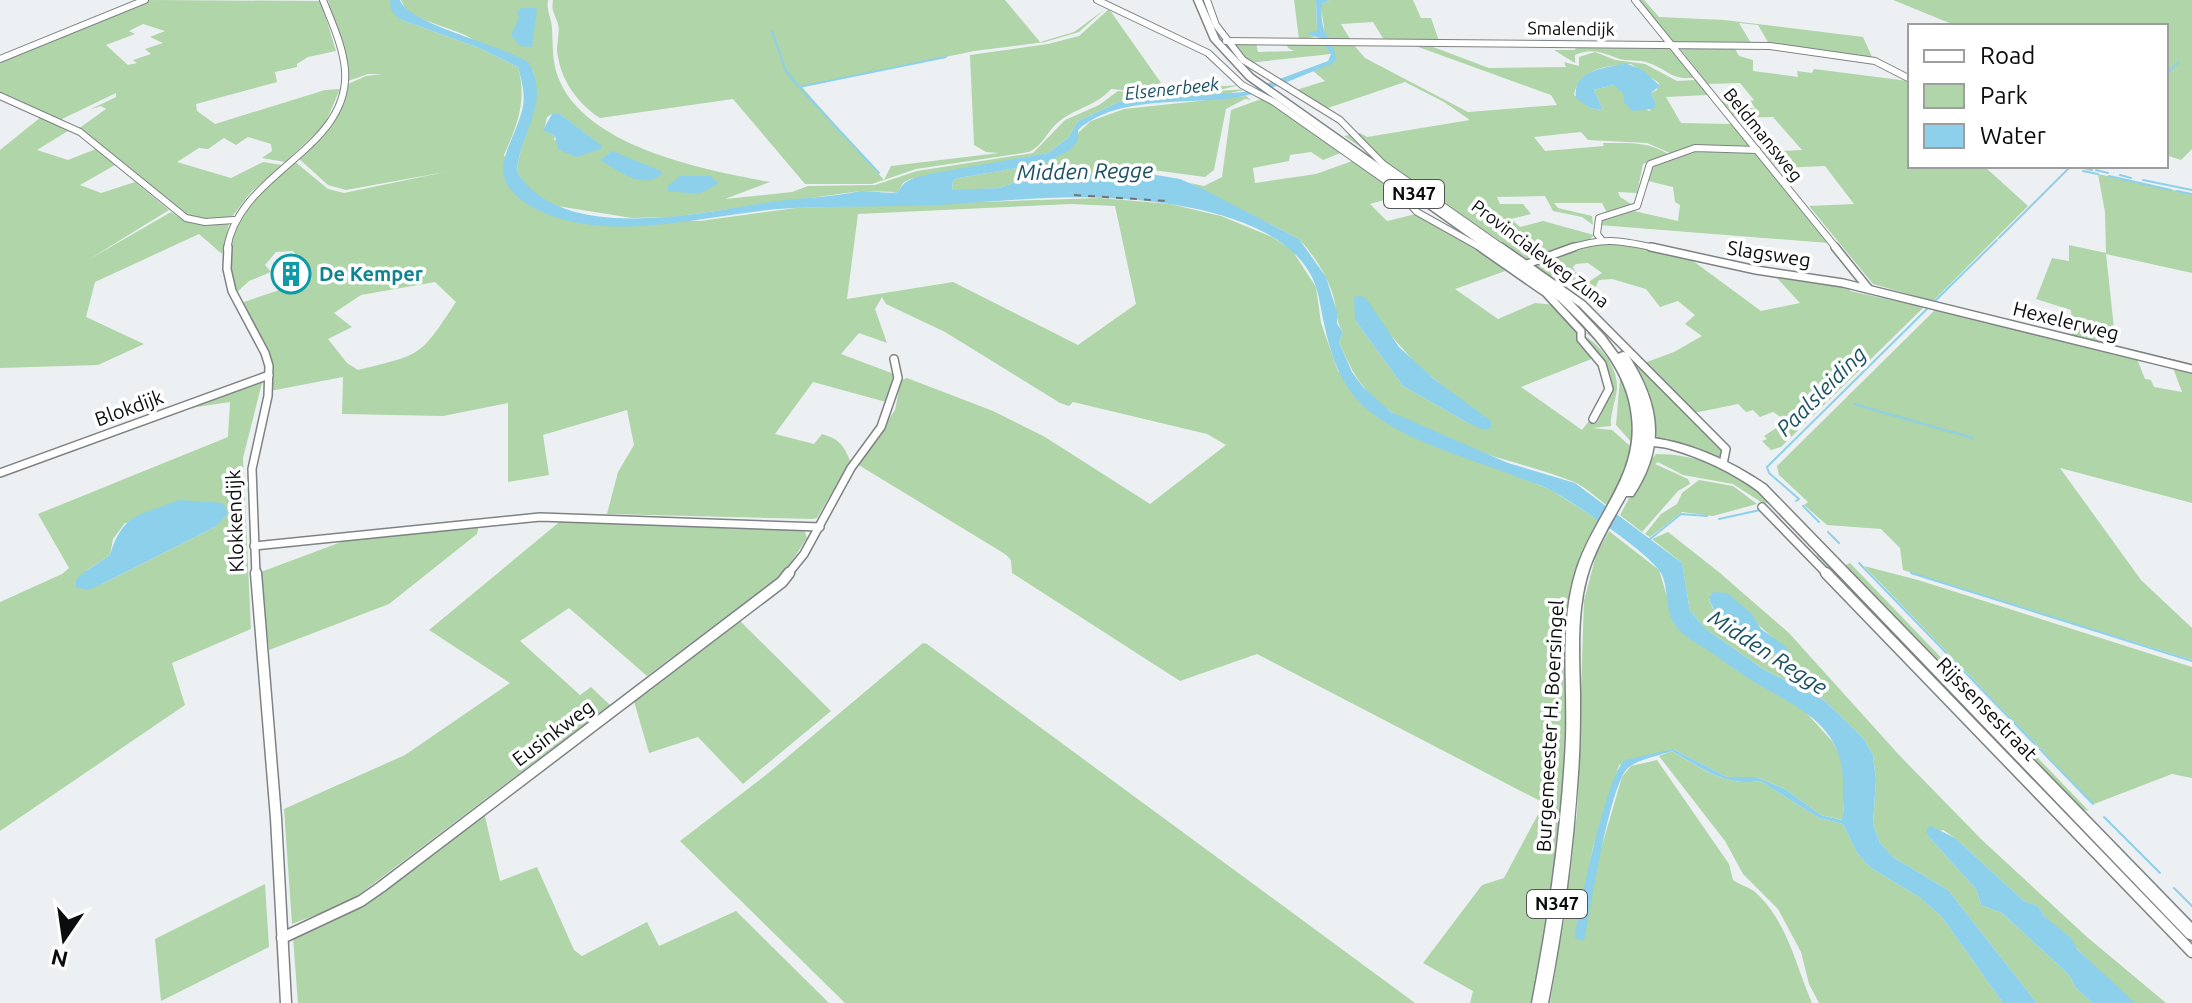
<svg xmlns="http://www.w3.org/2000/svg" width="2192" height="1003" viewBox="0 0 2192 1003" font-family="Ubuntu,sans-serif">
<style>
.green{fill:#afd5a9;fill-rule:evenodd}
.water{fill:#8dd0eb}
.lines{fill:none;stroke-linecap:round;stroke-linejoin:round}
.stream{stroke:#8dd0eb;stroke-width:2}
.street-far2-casing{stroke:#7f8284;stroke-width:8}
.street-far1-casing{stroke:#7f8284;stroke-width:10}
.street-casing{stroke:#7f8284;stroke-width:13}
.secondary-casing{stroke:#7f8284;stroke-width:3}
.primary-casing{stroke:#7f8284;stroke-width:3}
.street-far2{stroke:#fff;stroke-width:6}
.street-far1{stroke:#fff;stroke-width:7}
.street{stroke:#fff;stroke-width:10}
.secondary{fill:#fff;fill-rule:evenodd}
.primary{fill:#fff;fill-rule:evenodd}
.rail{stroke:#737476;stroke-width:2;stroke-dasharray:7 7;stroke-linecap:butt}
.labels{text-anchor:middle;stroke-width:7;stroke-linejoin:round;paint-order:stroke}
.far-street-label{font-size:18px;fill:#0b0c0d;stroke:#fff}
.far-water-label{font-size:18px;font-style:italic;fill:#195063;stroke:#fff}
.shield{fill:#fff;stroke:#545556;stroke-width:2}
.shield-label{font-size:18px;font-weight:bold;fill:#0b0c0d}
.street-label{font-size:20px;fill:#0b0c0d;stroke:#fff}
.culture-label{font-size:20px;font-weight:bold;fill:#0d838f;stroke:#fff;text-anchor:start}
.water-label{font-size:22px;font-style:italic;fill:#195063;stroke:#fff}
</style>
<rect width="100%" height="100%" fill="#edf0f2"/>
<g class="green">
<path d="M147 0 321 1 336 51 308 57 297 64V67L275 72 277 82 196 104 197 111 215 124 325 90 340 89 325 124 285 162 262 158 272 151 271 144 248 137 236 145 224 138 208 149 199 148 177 162 231 178 263 162 282 165 251 192 231 218 191 219 78 129 106 109 101 106 89 110 116 97V93L60 120 0 93V61ZM143 24 165 31 150 37 163 43 145 49 151 54 133 60 137 63 128 65 106 45 135 34 129 31Z"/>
<path d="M328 0H390L399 19 479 48 518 67C527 100 518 124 504 155L530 205 569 218 700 221 796 208 1100 198 1170 204 1221 216 1272 237 1292 250 1316 287 1321 323 1338 371 1395 427 1551 490 1600 521 1584 550 1557 854 1532 1003H1470L1473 991 1423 963 1482 885 1504 878 1544 803 1257 654 1180 681 1012 573 1011 560 1005 554 857 464 895 410 901 380 907 378 993 411 1045 437 1150 504 1226 445 1207 434 1073 402 1069 406 1060 403 945 332 886 304 882 297 875 309 887 343 859 333 841 354 894 374 886 402 813 382 775 434 814 444 822 434C839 439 844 445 850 461L817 518 813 519 607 514 618 472 634 445 627 410 543 435 549 475 508 482V403L443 416 342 414 343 377 270 391 273 363 238 304 312 279 293 251 276 252 265 265 271 272 249 281 234 295C217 228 250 202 293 160L328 189 344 193 445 172 346 190 328 185 297 157C320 135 341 117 348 84L366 76 382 74H368L348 81 349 71ZM1072 204 1115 206 1136 304 1078 345 953 282 847 299 858 214ZM435 282 456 302C419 358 422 354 358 370L347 363 328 339 352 327 334 313 361 295Z"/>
<path d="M401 0H548C546 12 552 18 552 29 553 45 552 61 558 77 585 148 706 170 770 182L725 199 792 192 808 186 875 185 917 171 1033 153 1065 120 1099 105 1118 91 1153 95 1248 89 1217 96 1119 102 1078 121 1068 138 1048 153 910 179 903 183 898 192 861 191 672 217 632 218 557 206 532 194 517 172C520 137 543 107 533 71L463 34 416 17 406 10ZM552 114H560L602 147 554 140 555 136 544 130 547 117Z"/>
<path d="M553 0H1005L1040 42 1074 32 1105 9 1079 32 1045 42 974 51 802 87 884 180 891 166 999 153 986 152 974 145 970 55 1048 44 1079 36 1109 9 1166 90 1240 85 1219 90 1153 93 1111 89C1097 105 1077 108 1061 120 1047 130 1044 145 1029 152L916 169 872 184H805L733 99 600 118C576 102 560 79 557 50 557 42 560 32 558 24 555 14 551 11 553 0Z"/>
<polygon points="1294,0 1316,0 1317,32 1310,35 1315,37 1299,39"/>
<polygon points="1330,0 1413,0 1421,18 1431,18 1439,41 1384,40 1373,22 1341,24 1350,39 1326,40 1321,8 1322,4"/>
<polygon points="1639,0 1644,0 1659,17 1724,20 1863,37 1873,59 1769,44 1758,25 1739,23 1751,43 1673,42"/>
<polygon points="1893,0 2192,0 2192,149 2181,160 2166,155 2166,26 1957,26"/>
<polygon points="1231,43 1256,43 1258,52 1294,51 1288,48 1286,43 1325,43 1331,54 1248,63"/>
<path d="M1329 43H1352L1365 58 1468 112 1557 105 1551 95 1410 44H1425L1489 68 1566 67 1564 62 1579 66V57L1595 52 1615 60 1645 64 1677 81 1696 80 1708 95 1666 97 1681 123 1732 124 1752 149 1693 146 1670 153 1647 143 1588 140 1581 132 1534 137 1545 151 1604 146 1603 143C1625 143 1649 141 1668 154L1643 164 1637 193 1618 192 1620 197 1633 205 1607 213 1602 203H1554L1558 208 1592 216 1593 225 1582 217 1553 211 1545 196 1497 197 1500 204H1523L1531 214 1511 219 1520 227 1543 221 1594 235 1590 239 1528 260 1344 136 1360 133 1367 137 1470 120 1444 102 1405 82 1328 108 1293 91 1325 81 1313 71 1337 59ZM1631 64 1659 83 1657 90 1651 93 1656 104 1649 111 1613 85 1594 90 1603 110 1590 108 1574 95C1579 67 1609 66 1631 64Z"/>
<path d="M1576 45H1670L1696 77C1674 82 1668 70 1649 63 1639 59 1627 62 1617 58 1600 52 1592 48 1575 55V63L1554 50H1575Z"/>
<polygon points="1678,46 1734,47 1739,56 1753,60 1753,71 1798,77 1797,71 1812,73 1814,69 1908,81 1910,166 1984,166 2028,206 1933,301 1873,284 1809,206 1854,204 1825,166 1777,168 1764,152 1802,150 1773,117 1736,118 1722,101 1740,100 1747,108 1755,108 1750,101 1754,100 1740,83 1708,84"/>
<polygon points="1246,96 1251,100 1245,99 1226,109 1214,170 1205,177 1130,167 1130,170 1138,172 1117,177 1096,173 1047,182 1036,175 999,188 952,191 953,180 959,178 1045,163 1091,121 1124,109"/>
<path d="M1264 98 1343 152 1323 160 1311 152 1290 155 1289 161 1253 168 1255 183 1316 174 1355 160 1388 184 1398 196 1370 204 1387 221 1416 214 1438 227 1464 238 1508 270 1455 289 1498 319 1535 303 1557 305 1563 312 1594 358 1521 387 1582 430 1589 421 1597 423C1618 379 1614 376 1584 340L1583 335C1600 344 1618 367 1617 388 1616 401 1610 413 1611 426L1592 428 1612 430 1629 445 1632 443 1616 425 1620 378 1599 342 1586 333H1592L1615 360 1634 407 1632 460 1609 507C1598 499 1586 487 1574 482 1508 456 1409 443 1362 385 1352 372 1346 357 1339 342L1343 332C1335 322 1337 308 1333 295 1327 275 1313 254 1299 239L1190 183 1204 186 1222 177 1231 110ZM1355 320 1388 332 1417 365 1453 394 1468 423 1403 386Z"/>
<path d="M41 117 68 131 37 150 68 160 96 149 115 165 80 185 101 193 135 182 169 210 88 260 171 212C190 226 206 225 229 223L222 254 199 234 95 282 86 317 144 344 98 365 0 368V150Z"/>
<polygon points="1697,149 1754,152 1829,243 1599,225 1603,217 1634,211 1678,221 1680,205 1675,202 1673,187 1648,181 1652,166"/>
<polygon points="2098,174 2192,194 2192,273 2106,254 2116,347 2072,336 2071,310 2036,299 2052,258 2069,261 2069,245 2106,253 2105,212"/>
<polygon points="1601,241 1689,258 1761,311 1800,303 1775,276 1850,287 1850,291 1924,307 1781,447 1771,450 1762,441 1767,439 1764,436 1787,421 1773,412 1760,417 1753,410 1746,412 1738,404 1694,413 1644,363 1674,352 1702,336 1685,324 1695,315 1678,301 1660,307 1646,289 1612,279 1599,280 1595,288 1589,287 1590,281 1602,273 1588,263 1576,264 1573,267 1575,272 1586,276 1580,289 1555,275 1549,277 1535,265"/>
<polygon points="1936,309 2137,359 2145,379 2151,380 2154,387 2182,392 2173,368 2192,373 2192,503 2060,468 2141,580 2192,628 2192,660 1903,570 1900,548 1881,529 1827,525 1804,505 1808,502 1779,475 1777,466"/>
<polygon points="1606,330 1722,450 1721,456 1716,458 1657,438 1627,358"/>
<path d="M263 379 243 458 251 629 172 663 185 705 0 831V602L62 574 69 568 38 514 228 437 230 402 177 410ZM125 523 215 527 102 584 86 571 110 555 113 539Z"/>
<path d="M1656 454C1699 454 1741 471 1769 502L1764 504 1733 484 1683 475 1658 462 1655 464 1688 479 1690 484 1678 491 1642 532 1620 515 1648 463Z"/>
<polygon points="1699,480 1733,486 1757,504 1713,516 1682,512 1650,537 1645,534 1661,514 1677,504 1682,493"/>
<polygon points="563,519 804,529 807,538 784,573 647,676 569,608 520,641 580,695 591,687 610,705 357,896 334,908 292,924 284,809 405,755 510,683 429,630"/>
<polygon points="479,525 477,534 389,604 269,650 261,572 352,538"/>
<path d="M1609 531 1659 570 1676 626 1756 682 1802 708 1832 741 1844 762 1843 820 1821 815 1785 789 1756 777H1727L1673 749 1619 765 1593 847 1575 938 1622 777 1631 766 1657 760 1729 864 1733 880C1740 885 1749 887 1755 892 1788 922 1795 964 1812 1003H1550L1577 814 1584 601 1596 555Z"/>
<path d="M1668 532 1720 573 1789 633 1900 756 1982 840 2087 937 2166 1003H2135L2129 1000 2045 917 2038 906 2024 901 1955 838 1943 830 1927 835 1976 889 1981 905 2002 913 2069 975 2076 988 2092 1003H2037L1948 890 1893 857 1880 843 1873 824 1876 780 1873 755 1864 739 1824 700 1763 669 1706 629 1690 611 1682 563 1652 539ZM1709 598 1753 620 1792 655C1771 662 1711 620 1709 598Z"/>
<polygon points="1821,554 2146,892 2140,894 1816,555"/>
<polygon points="1850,563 2089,811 2081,809 1844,566"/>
<polygon points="1864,566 1918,580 2192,667 2192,778 2172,774 2094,804"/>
<polygon points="737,618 831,711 743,784 698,737 649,753 633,698"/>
<polygon points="923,643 927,644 1415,1003 845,1003 680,841 766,775"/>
<path d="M1672 751C1700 768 1726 787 1760 781L1819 818 1843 824 1857 853 1871 868 1919 897 1941 916 2003 1003H1819L1809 984 1801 952 1778 909 1743 874 1725 841 1659 756Z"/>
<path d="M484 812 500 881 537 867 574 950 582 956 647 922 659 946 736 911 829 1003H298L293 938C370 908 420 862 484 812Z"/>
<polygon points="265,884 269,947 161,1001 155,939"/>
</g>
<g class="water">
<path d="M390 0H400C409 25 502 44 529 63 551 104 520 131 517 172 560 242 690 215 758 204 792 198 827 198 861 191 873 191 889 194 898 192 905 179 914 178 929 174L1048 153 1068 138 1078 121 1119 102 1244 92 1328 61 1331 54 1320 38 1309 35 1310 32 1317 31 1316 0H1330L1322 4C1319 33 1330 35 1337 59L1331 64C1306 74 1269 91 1244 96 1192 107 1121 92 1078 130V141L1068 151 1045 163 959 178 953 180 952 190 999 188 1036 175 1047 181 1096 173 1117 177 1138 172 1180 179 1201 188 1299 239 1326 277 1337 312V324L1343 332 1339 342 1352 372 1363 387 1391 412 1508 463 1575 483 1682 563 1690 611 1706 629 1763 669 1824 700 1864 739 1873 755 1876 780 1873 824 1880 843 1893 857 1948 890 2037 1003H2003L1941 916 1919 897 1871 868 1857 853 1843 824 1819 818 1760 781C1726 787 1701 768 1672 751 1659 756 1637 759 1627 769 1609 789 1591 906 1585 937L1583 941 1575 938C1578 910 1607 773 1625 760L1673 749 1727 777H1756L1785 789 1821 815 1842 820C1845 808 1842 797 1843 785 1844 726 1800 709 1756 683 1741 674 1727 663 1712 653 1700 645 1685 638 1676 626 1665 613 1669 591 1662 575 1653 555 1578 506 1556 493 1541 484 1523 480 1507 473 1462 456 1406 441 1368 410 1334 382 1327 339 1319 298 1304 217 1174 201 1107 198 1051 195 993 202 937 205 889 207 841 206 794 208 714 211 604 250 529 205 482 177 512 148 522 111 526 95 522 82 518 67L479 48 399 19 391 10Z"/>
<polygon points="521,8 537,8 532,47 520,46 511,35 519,18 517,12"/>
<path d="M1625 63 1643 70 1660 86 1651 93 1656 104 1653 109 1632 111 1624 102 1623 93 1613 85 1594 90 1603 110 1590 108 1576 98C1572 68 1607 69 1625 63Z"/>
<polygon points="552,114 560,114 602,146 601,149 576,157 558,149 555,136 543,130"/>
<path d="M612 151 661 171 662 174C642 191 618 170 600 160Z"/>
<polygon points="680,176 710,176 719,183 699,194 668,191 668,186"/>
<polygon points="1358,296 1365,297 1399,347 1434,379 1491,421 1491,428 1484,430 1468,423 1403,386 1355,320 1354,297"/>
<path d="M179 500 223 503 228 513 215 527 102 584 88 590 76 587V580L79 576 110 555C123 512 140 516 179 500Z"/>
<path d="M1714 592 1727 593 1751 613 1761 629 1785 646 1792 656C1767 659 1712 621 1709 597Z"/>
<polygon points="1931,826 1955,838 2024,901 2038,906 2045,917 2071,938 2077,949 2135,1003 2092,1003 2076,988 2069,975 2002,913 1981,905 1976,889 1927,835 1927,828"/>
</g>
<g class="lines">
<g class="stream">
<polyline points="772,31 786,71 799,87 946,57"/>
<polyline points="2166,74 2179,62"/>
<polyline points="800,88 879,173"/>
<polyline points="2080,167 2092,170"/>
<polyline points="2096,170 2108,173"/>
<polyline points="2083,171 2098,174"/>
<polyline points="2120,175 2131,178"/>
<polyline points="2109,176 2171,190"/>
<polyline points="2143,180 2192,190"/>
<polyline points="2177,191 2192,194"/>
<polyline points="1999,238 2070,167"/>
<polyline points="1935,301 1997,240"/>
<polyline points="1854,404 1973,438"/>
<polyline points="1796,501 1799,499 1769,473 1767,467 1929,307"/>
<polyline points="1803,506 1819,522"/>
<polyline points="1719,519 1760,510"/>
<polyline points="1828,532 1839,543"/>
<polyline points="1650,539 1681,514 1707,516"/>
<polyline points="1859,563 2093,804"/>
<polyline points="1911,573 2192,661"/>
<polyline points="2104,817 2160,873"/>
<polyline points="2174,888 2192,906"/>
</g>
<g class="street-far2-casing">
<g id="street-far2">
<polyline points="1097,0 1208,53 1242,85 1274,102 1392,185 1417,212 1483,249"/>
<polyline points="1207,0 1216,25 1243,60 1340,120 1383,164 1504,249"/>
<polyline points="1635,0 1837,249"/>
<polyline points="1226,41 1770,46 1875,61 1910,79"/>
<polyline points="0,59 145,0"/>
<polyline points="0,96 80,132 186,218 205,222 234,220"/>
<polyline points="1601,239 1597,234 1599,218 1637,206 1650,164 1695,148 1757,150"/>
<path d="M227 249C238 172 351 150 345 70 343 46 332 23 323 0"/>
<path d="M1568 249C1606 236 1622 241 1660 249"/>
</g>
</g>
<g class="street-far1-casing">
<g id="street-far1">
<polyline points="228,247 227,269 232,291 265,353 269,366 268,396 252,469 256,575"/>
<polyline points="1480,247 1546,293 1581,331 1581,339 1602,364 1609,389 1593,419"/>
<polyline points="1501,247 1582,304 1726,449 1723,464"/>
<polyline points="1651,247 1756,270 1843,283 2192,369"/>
<polyline points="1835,247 1868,288"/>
<polyline points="1527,264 1574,247"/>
<polyline points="0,473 269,375"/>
<polyline points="1762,507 1828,575"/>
<polyline points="254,546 540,517 820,527"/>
<polyline points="787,575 804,554 851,468 881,427 898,378 894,359"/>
</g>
</g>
<g class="street-casing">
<g id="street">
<polyline points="256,573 276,818 286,1003"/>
<polyline points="1826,573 2192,952"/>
<polyline points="282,938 361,901 381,887 782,582 789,573"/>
</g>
</g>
<g class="secondary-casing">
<path id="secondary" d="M1643 437C1686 440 1731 461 1766 485L2192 923V940L2187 938 1758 491C1732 472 1702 458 1671 449 1661 446 1650 446 1639 444L1638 441Z"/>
</g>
<g class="primary-casing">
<path id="primary" d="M1194 0H1202L1219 39 1253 75 1570 299 1604 335 1618 354 1623 352 1627 353C1659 403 1667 444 1633 496H1626C1613 519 1599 542 1590 567 1576 607 1579 652 1580 694 1580 721 1580 747 1578 773 1573 851 1563 927 1548 1003H1532C1549 916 1562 827 1566 738 1568 682 1559 623 1577 568 1594 516 1639 475 1632 417 1627 368 1592 333 1559 301L1247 79 1211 40Z"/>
</g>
<use href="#street-far2" class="street-far2"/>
<use href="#street-far1" class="street-far1"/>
<use href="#street" class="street"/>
<use href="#secondary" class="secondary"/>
<use href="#primary" class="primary"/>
<polyline class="rail" points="1074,195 1167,201"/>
</g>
<defs>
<g id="building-ring" transform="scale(2)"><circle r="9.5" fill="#fff" stroke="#0f9aa8" stroke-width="1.5"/><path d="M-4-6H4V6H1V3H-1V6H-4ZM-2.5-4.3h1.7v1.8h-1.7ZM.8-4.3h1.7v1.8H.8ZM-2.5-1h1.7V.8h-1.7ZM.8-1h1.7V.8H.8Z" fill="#0f9aa8"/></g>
</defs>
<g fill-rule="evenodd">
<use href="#building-ring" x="291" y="274"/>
</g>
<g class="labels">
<g class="far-street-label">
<text transform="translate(1571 29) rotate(1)" y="6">Smalendijk</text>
<text transform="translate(1763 135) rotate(51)" y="6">Beldmansweg</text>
<text transform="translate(1540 254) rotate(37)" y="6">Provincialeweg Zuna</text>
</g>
<g class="far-water-label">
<text transform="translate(1172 89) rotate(-6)" y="6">Elsenerbeek</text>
</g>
<g class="shield">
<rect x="1384" y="180" width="60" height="28" rx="6"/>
<rect x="1527" y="890" width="60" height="28" rx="6"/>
</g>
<g class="shield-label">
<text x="1414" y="200">N347</text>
<text x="1557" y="910">N347</text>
</g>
<g class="street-label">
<text transform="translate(1769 254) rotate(9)" y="7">Slagsweg</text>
<text transform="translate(2066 321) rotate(14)" y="7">Hexelerweg</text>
<text transform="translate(129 408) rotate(-20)" y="7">Blokdijk</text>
<text transform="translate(235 521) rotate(-92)" y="7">Klokkendijk</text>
<text transform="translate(1987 709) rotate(46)" y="7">Rijssensestraat</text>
<text transform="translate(1550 726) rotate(-87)" y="7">Burgemeester H. Boersingel</text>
<text transform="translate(553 733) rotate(-37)" y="7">Eusinkweg</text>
</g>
<g class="culture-label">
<text x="319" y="281">De Kemper</text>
</g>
<g class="water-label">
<text transform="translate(1085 171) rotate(-1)" y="8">Midden Regge</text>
<text transform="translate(1821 391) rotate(-45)" y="8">Paalsleiding</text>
<text transform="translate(1768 652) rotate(33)" y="8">Midden Regge</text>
</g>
</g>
<rect x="1908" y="24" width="260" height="144" fill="#ffffff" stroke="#9d9e9e" stroke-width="2"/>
<rect x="1924" y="50" width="40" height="12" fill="#ffffff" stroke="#9d9e9e" stroke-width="2"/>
<text x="1980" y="64" font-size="24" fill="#0b0c0d">Road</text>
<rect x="1924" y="84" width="40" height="24" fill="#afd5a9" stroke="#9d9e9e" stroke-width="2"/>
<text x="1980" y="104" font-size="24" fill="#0b0c0d">Park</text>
<rect x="1924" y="124" width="40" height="24" fill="#8dd0eb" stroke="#9d9e9e" stroke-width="2"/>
<text x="1980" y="144" font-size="24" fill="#0b0c0d">Water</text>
<g transform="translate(64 939) rotate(193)" stroke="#ffffff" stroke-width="6" paint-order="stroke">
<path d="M0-6L14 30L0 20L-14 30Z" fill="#0b0c0d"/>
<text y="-12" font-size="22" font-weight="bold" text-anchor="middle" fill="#0b0c0d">N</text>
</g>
</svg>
